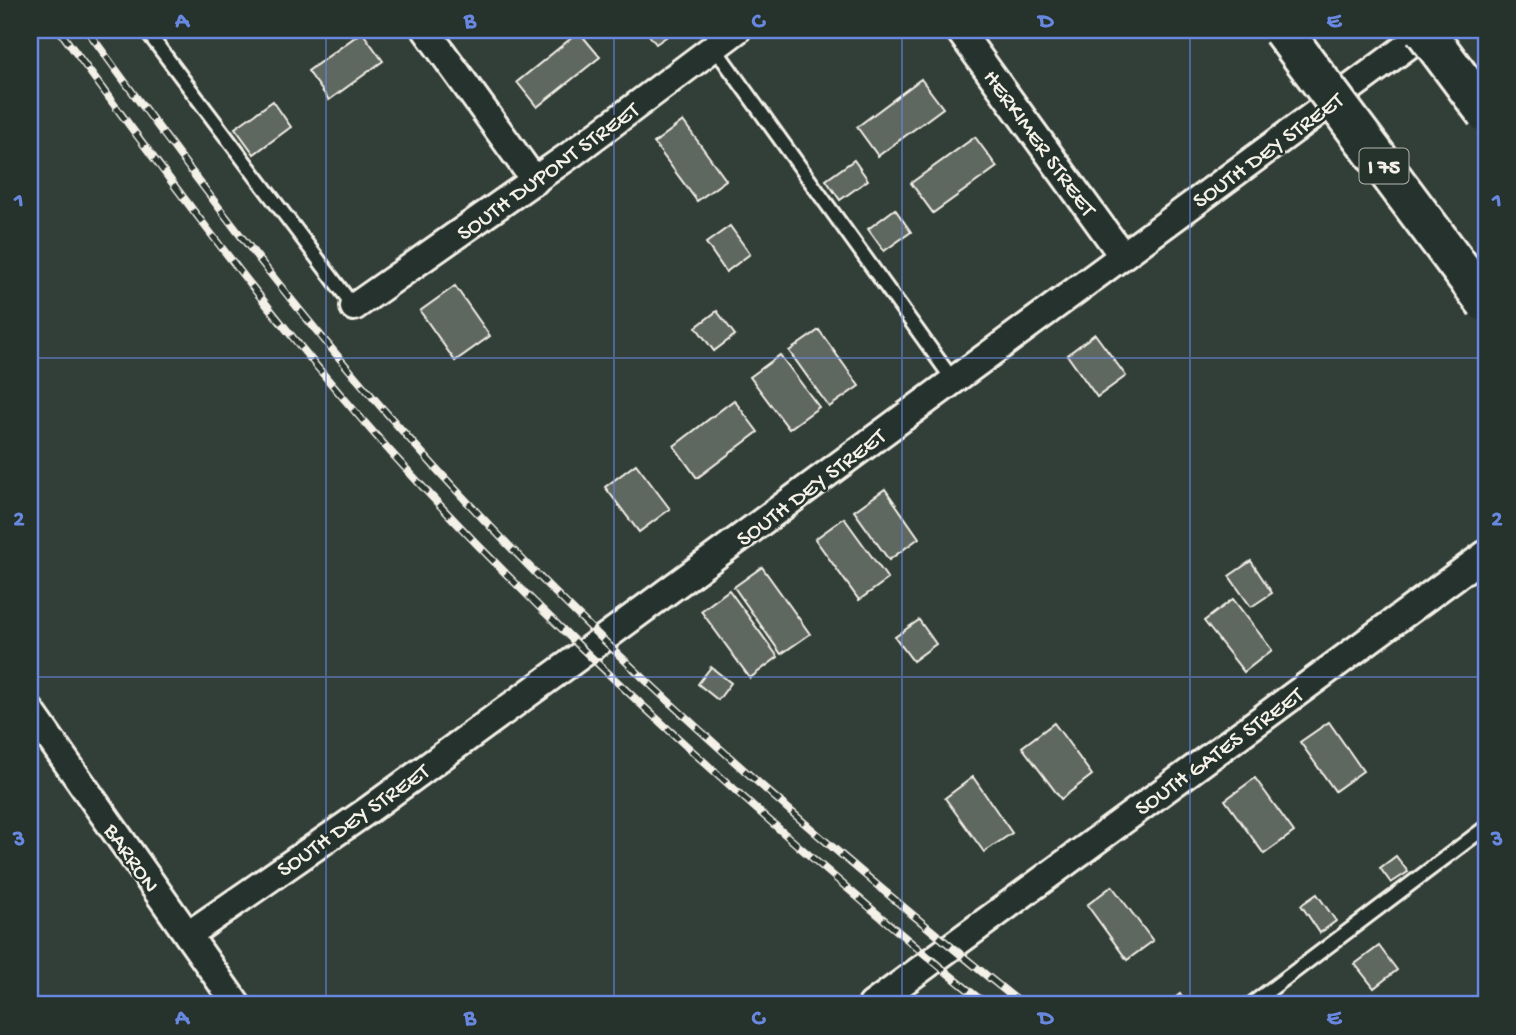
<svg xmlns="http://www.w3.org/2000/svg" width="1516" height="1035" viewBox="0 0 1516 1035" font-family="'Gochi Hand',sans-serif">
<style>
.building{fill:#5f6861;stroke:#f4f1e8;stroke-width:2}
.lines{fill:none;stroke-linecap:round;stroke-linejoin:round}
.lane-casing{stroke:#f4f1e8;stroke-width:18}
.street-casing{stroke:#f4f1e8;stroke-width:32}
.lane{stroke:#26332d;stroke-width:12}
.street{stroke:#26332d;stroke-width:26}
.rail-casing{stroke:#f4f1e8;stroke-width:8}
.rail{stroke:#26332d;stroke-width:5;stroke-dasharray:16;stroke-linecap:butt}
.highway-bridge-casing{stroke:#f4f1e8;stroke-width:44;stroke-linecap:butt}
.highway-bridge{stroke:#26332d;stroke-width:38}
.grid{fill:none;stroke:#6887de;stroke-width:2;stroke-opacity:0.55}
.labels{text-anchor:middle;stroke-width:5;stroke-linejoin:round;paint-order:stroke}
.shield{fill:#26332d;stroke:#b6b8b0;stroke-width:2}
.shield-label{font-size:21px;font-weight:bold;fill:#f4f1e8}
.street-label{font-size:23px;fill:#f4f1e8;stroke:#26332d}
.neatline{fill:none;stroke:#6887de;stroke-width:2.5}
.grid-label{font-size:23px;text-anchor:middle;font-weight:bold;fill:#6887de}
</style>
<rect width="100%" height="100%" fill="#323e38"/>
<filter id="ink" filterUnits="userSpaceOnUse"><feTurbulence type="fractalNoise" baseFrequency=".0143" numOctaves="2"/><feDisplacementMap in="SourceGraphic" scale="14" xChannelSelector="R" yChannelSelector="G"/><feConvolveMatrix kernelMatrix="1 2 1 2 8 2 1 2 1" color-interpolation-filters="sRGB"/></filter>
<g filter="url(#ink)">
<g class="building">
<polygon points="645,30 676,30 656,44"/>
<polygon points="362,32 383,61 329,100 308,71"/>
<polygon points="579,32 600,57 537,107 517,82"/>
<polygon points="921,79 943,108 878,156 857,127"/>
<polygon points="273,101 291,127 254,154 235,128"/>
<polygon points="683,121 726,180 697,201 654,143"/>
<polygon points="975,137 997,167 933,213 911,183"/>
<polygon points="854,160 868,180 840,200 826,180"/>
<polygon points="895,209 911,232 884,251 868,229"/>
<polygon points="730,226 750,254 726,272 706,243"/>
<polygon points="455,286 490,336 455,361 420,311"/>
<polygon points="717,311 735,335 714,351 696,327"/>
<polygon points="819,330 859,386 829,407 789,351"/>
<polygon points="1095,334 1126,376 1097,397 1067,355"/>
<polygon points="780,355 819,407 789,429 750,377"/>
<polygon points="734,400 758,432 697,478 674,446"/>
<polygon points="636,464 670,509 639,532 605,487"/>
<polygon points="885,489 919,538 889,560 854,511"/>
<polygon points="844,518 888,579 859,600 815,539"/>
<polygon points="1251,561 1272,593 1251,607 1229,576"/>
<polygon points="762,567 810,634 781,654 734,587"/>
<polygon points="729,590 778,657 750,678 701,611"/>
<polygon points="1233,599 1272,650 1244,672 1204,621"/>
<polygon points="919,620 936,644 913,661 895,637"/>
<polygon points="711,667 731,683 718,700 698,684"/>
<polygon points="1329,722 1363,771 1335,791 1300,742"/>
<polygon points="1054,723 1092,775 1061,799 1022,747"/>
<polygon points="973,777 1012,833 984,852 945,798"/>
<polygon points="1255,778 1294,832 1264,854 1225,800"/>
<polygon points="1396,856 1408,872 1391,883 1380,868"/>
<polygon points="1112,886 1153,941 1127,960 1087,905"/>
<polygon points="1317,894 1336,921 1320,933 1301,905"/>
<polygon points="1379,946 1397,970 1374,988 1355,964"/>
<polygon points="1180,994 1188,1005 1166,1005"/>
</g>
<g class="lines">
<g class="lane-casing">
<g id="lane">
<polyline points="146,30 354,307"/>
<polyline points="714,47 953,380"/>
<polyline points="1250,1005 1486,827"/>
</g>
</g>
<g class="street-casing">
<g id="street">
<polyline points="426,30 535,181"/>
<polyline points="959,30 1122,255"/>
<polyline points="354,307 573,153 737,30"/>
<polyline points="30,710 237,1005"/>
<polyline points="188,935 367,811 603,639 1429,30"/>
<polyline points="872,1005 1486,554"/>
</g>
</g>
<use href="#lane" class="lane"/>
<use href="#street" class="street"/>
<g class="rail-casing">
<g id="rail">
<path d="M59 30C160 167 260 304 372 431 503 579 647 713 795 843 859 898 921 953 987 1005"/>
<path d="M87 30C186 166 286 300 398 426 586 639 802 827 1023 1005"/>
</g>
</g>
<use href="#rail" class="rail"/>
<g class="highway-bridge-casing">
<g id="highway-bridge">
<polyline points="1282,30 1486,303"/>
<polyline points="1424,30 1486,113"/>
</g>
</g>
<use href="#highway-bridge" class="highway-bridge"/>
</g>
</g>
<path class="grid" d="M326 30V1005M614 30V1005M902 30V1005M1190 30V1005M30 358H1486M30 677H1486"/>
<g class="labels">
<rect class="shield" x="1359.5" y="148.5" width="49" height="35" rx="5"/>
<g class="shield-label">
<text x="1384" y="173">I 75</text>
</g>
<g class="street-label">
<text transform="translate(1041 142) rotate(54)" y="8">HERKIMER STREET</text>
<text transform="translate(1267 149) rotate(-36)" y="8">SOUTH DEY STREET</text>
<text transform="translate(547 170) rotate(-36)" y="8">SOUTH DUPONT STREET</text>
<text transform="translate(810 486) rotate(-37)" y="8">SOUTH DEY STREET</text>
<text transform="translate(1218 750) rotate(-36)" y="8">SOUTH GATES STREET</text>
<text transform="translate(352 819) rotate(-35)" y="8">SOUTH DEY STREET</text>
<text transform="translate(133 857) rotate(55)" y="8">BARRON</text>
</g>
</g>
<rect width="1516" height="1035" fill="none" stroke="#26332d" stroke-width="77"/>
<rect x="38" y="38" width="1440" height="958" class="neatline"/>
<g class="grid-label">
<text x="182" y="27">A</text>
<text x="470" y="27">B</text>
<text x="758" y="27">C</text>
<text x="1046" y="27">D</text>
<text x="1334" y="27">E</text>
<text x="19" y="206">1</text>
<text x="1497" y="206">1</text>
<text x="19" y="525">2</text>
<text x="1497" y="525">2</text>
<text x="19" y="845">3</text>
<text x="1497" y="845">3</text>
<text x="182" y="1024">A</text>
<text x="470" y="1024">B</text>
<text x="758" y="1024">C</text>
<text x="1046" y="1024">D</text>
<text x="1334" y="1024">E</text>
</g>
</svg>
